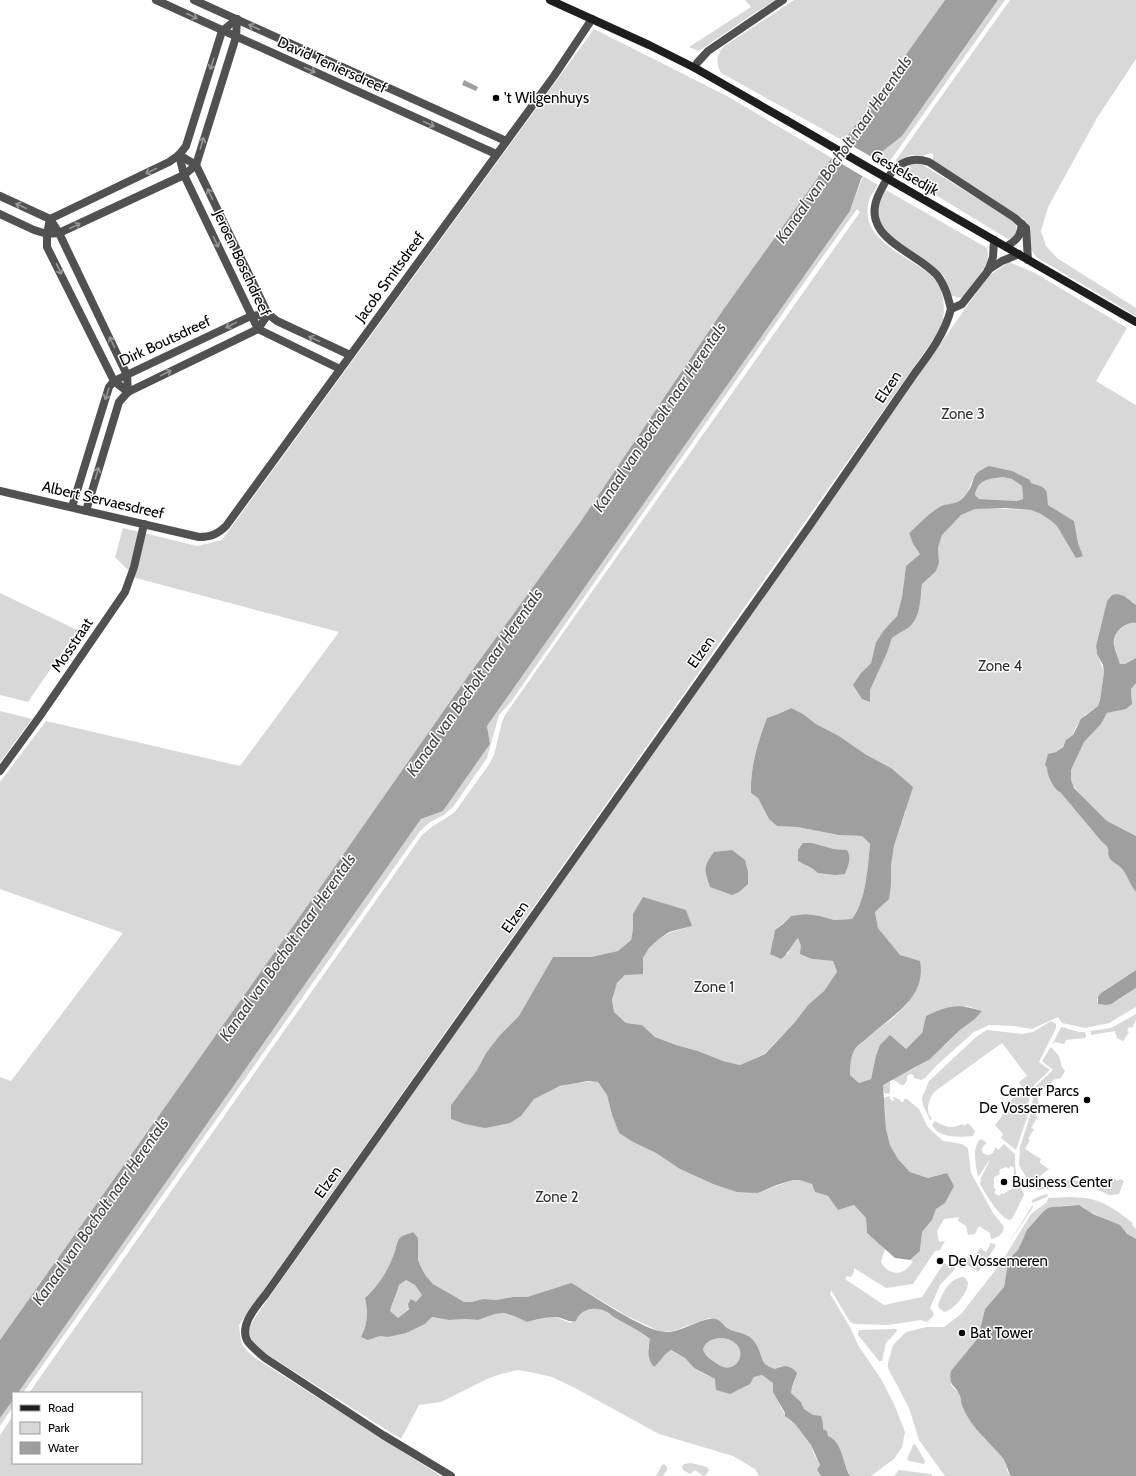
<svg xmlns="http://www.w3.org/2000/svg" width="1136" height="1476" viewBox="0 0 1136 1476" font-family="Cabin,sans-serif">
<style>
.green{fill:#d8d8d8;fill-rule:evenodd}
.water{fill:#9f9f9f;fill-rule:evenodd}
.pier{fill:#fff}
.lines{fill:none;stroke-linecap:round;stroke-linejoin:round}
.minor{stroke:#515151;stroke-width:8}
.secondary{stroke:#1e1e1e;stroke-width:8}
.secondary-bridge{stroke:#1e1e1e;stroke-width:8}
.oneway{stroke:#979797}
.poi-dot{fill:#000;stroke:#fff;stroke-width:1.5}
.labels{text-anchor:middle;stroke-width:3;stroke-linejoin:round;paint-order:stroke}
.street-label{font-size:15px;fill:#000;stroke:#fff}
.poi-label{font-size:15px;fill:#000;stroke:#fff;text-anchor:start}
.park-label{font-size:15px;fill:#2f2f2f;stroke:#fff}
.water-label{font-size:16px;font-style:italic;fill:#404040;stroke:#fff}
</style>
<rect width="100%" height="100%" fill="#fff"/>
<g class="green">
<polygon points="745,0 777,0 756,12 699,51 689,47 751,7"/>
<path d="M794 0H945L844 141 721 73C716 63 716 56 723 47Z"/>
<polygon points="998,0 1005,0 887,165 876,158 878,155 902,136"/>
<polygon points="1010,0 1136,0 1136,59 1097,118 1048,207 1041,231 1046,246 1057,258 1136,308 1136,316 1036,257 1031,249 1029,225 1024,219 933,161 933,154 930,153 923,156 910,155 891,167"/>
<polygon points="594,29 727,96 832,158 723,310 581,521 468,676 303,912 0,1340 0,1077 11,1081 123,933 0,889 0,782 46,721 240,766 339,632 136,578 115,557 123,528 197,546 222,540"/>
<path d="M914 163 923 165 1014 221C1017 228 1018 231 1014 237L1008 239 898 172 905 167Z"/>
<path d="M863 176 878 185C875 190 870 196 869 201 858 239 908 256 931 275 944 286 946 308 942 324 941 329 936 335 933 340L239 1325C241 1344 241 1346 255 1358L441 1476H0V1435L13 1416V1463H141V1393H29L422 835 433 826 454 813 488 766 494 755 502 722 505 715 860 212 857 209 811 273 510 703 499 715 487 758 453 807 444 815 430 822 420 831 23 1393H18L421 819 443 811 490 744 487 726 850 211Z"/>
<path d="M886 190 987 248C992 266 974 283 964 297L958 298 951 295 944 276 937 269 893 239 882 227 879 218 878 205Z"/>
<path d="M1009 262 1035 273 1127 328 1096 381 1136 405V605L1133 602 1112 595 1107 601 1096 646V650L1104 672 1100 700 1098 706 1085 715 1075 728 1073 735C1064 740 1063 752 1051 753 1047 767 1046 771 1053 783 1056 787 1057 791 1061 793L1102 842C1111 848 1107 847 1109 857 1113 861 1119 865 1123 870 1128 877 1130 885 1136 892V970L1105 990 1097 999 1098 1004C1112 1007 1124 995 1136 988V1007L1109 1023 1085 1028 1062 1023 1058 1017 1032 1029 1013 1026 989 1025 974 1032 937 1065 925 1078 921 1080 914 1078 913 1075 910 1074 907 1076V1080L904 1085H901L893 1079 915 1068 944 1046 960 1030 975 1019 982 1011 967 1006 926 1016 922 1033 906 1049 873 1071 871 1079 859 1083 850 1075V1062L854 1050 871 1034 892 1019 908 1003 920 961 900 956 878 928 875 912 891 885V866L894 846 906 810 891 768 865 754 839 736 816 724 803 714 790 708 778 714 767 718C758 741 750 768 751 793L758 798 769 819 777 826 797 827 839 835 862 836 870 844C868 866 866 901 852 919L834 920 820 916 806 914 791 916 775 930 770 954H788L790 947 798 938 801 946 812 959 833 961 837 972 824 991 808 1005 795 1022 764 1054 740 1065 723 1061 698 1051 676 1045 655 1037 642 1025 626 1023 614 1012 612 1000 617 983 643 958 649 948 659 939 669 933 692 926 633 914V929L631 940 618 951 591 957H553L519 1017 500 1035 486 1053 477 1070 451 1105 521 1116C525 1111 529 1103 534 1099 550 1087 579 1080 598 1082L607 1095 612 1115 619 1133 633 1142 656 1153 680 1169 713 1184 758 1193 793 1180 800 1179 813 1184 815 1192 828 1196 838 1210 854 1205 866 1218 867 1233 885 1248 881 1262C889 1277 905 1276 913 1261L910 1260 920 1251 922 1232 932 1220 936 1209 945 1203 947 1173 928 1178 910 1172 898 1159 890 1145 886 1129 885 1107 883 1098 889 1096 892 1101 895 1100 892 1098 894 1097 900 1100 901 1102H903L904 1099H907L919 1109 927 1126 933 1132 943 1141 962 1144 968 1148 971 1173 993 1213 1004 1227C1003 1235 997 1238 991 1239L990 1233 979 1226 975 1234 968 1235 966 1226 958 1221 959 1217 944 1219 937 1231 939 1242 945 1241 940 1250 935 1251 913 1284 886 1288 854 1268V1272L851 1277 847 1276 845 1279 884 1305 922 1297 944 1263 947 1265 949 1262 953 1264 955 1269 940 1285 930 1308 933 1312 934 1315 927 1322 921 1320 888 1325 855 1324 850 1322 831 1290 830 1294 850 1327 858 1345 881 1379 894 1404 905 1432 902 1447 894 1459 871 1476H850L839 1449 823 1429V1424L804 1409 801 1402 791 1393 792 1387 795 1380 781 1366 775 1369 769 1368 761 1360 756 1344 747 1335 728 1329 721 1322 709 1318 673 1331 661 1332 627 1316 582 1289 561 1286 527 1297H513L496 1300 483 1299 472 1302 464 1303 433 1284 426 1276 421 1267 418 1260V1238L413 1232C408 1234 402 1235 399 1240 396 1243 396 1250 394 1254 387 1272 379 1285 365 1298 368 1312 368 1324 361 1337L375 1338 380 1336 389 1337 425 1324 432 1317 449 1320 466 1319 478 1320 495 1314 504 1313 514 1316 527 1322 534 1320 555 1317 571 1323 584 1311 591 1309H599L608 1312 616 1319 625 1322 650 1339 648 1349 658 1364 665 1353 670 1350 685 1358 694 1368 706 1375 716 1379 750 1384 754 1377 762 1375 773 1383 781 1408 788 1419 795 1424 811 1445 814 1454 820 1465 817 1470 821 1476H759L755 1469 733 1456 659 1434 575 1388 552 1377 535 1373 518 1370 501 1374 489 1378 441 1402 419 1405 401 1439 265 1353 252 1342 248 1329 256 1316 972 299 990 275ZM975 474 1030 480 1031 483C1047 488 1047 489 1048 505L1074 521 1078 543 1083 556 1064 536 1057 526 1050 520 1041 514 1031 510 988 508 975 509 961 515 951 524 942 535 938 548 939 562 928 577 922 583 921 594 908 627 892 638 887 653 870 690V701L862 699 859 692 861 673 871 663 876 642 884 630 897 616 902 597 906 566 920 554 913 544 909 533 939 507 957 504 967 493ZM812 843 834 849 846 850 818 873 813 869 806 866Z"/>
<path d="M1003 477 1012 479 1022 486 1023 499 1017 501 979 499 975 495C978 479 989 479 1003 477Z"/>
<polygon points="0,593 77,630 28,702 0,695"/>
<path d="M1129 623H1136V658L1123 665 1120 664C1117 652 1109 641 1119 630 1122 627 1125 624 1129 623Z"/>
<polygon points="1136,683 1136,836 1107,821 1082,796 1071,783 1070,776 1071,770 1084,742 1101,724 1107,713 1121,710 1132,700 1131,689"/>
<polygon points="0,711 32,719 0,762"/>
<polygon points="1136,1014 1136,1020 1132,1028 1129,1027 1127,1031 1129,1032 1123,1041 1117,1038 1115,1031 1091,1035 1091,1031 1111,1028"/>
<path d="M1051 1021 1056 1024V1028L1039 1062 1050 1070 1035 1084 1031 1092 1028 1105V1114L1016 1150 1001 1138 1003 1134 995 1125 1006 1111 1004 1106 1023 1090 1019 1082 1027 1076 1002 1043 934 1092C928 1101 925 1110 932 1119L930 1120 923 1105 922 1098 929 1081 976 1037 987 1030 1022 1034 1033 1032Z"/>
<polygon points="1062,1027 1079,1032 1085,1032 1086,1036 1085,1038 1066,1040 1065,1043 1063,1044 1055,1042 1052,1045 1060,1029"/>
<polygon points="1051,1047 1059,1056 1062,1067 1065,1071 1061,1078 1053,1080 1049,1087 1041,1089 1037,1096 1039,1104 1035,1111 1037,1118 1031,1128 1034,1129 1028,1139 1030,1140 1025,1149 1041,1159 1040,1161 1040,1163 1049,1169 1033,1182 1029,1182 1019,1165 1020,1147 1031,1113 1033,1097 1036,1086 1053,1070 1042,1061"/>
<polygon points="890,1081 890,1092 889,1094 884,1093 882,1084"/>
<path d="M935 1121C944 1127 952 1129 962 1124L964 1126 968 1123 975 1131 973 1136C960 1137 939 1139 932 1125Z"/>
<path d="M981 1139 987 1143C983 1145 981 1149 983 1153L987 1155 992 1154 996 1147 998 1150 1004 1144 1015 1154C1015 1163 1015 1174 1019 1183 1020 1188 1023 1190 1024 1195L1012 1219 1009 1220C998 1216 986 1194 980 1184L981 1178 991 1158 978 1177C976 1166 971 1146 981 1139ZM1011 1166 1014 1168 1013 1188 1003 1194 1002 1193 999 1196 994 1193 996 1189 994 1188V1177L1000 1174 999 1170 1006 1167 1009 1169Z"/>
<polygon points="1110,1176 1118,1181 1120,1179 1124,1181 1119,1194 1109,1195 1094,1188 1092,1185 1093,1182 1105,1185"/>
<path d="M1054 1180 1088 1181 1087 1185 1082 1188C1067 1187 1054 1187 1039 1190L1037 1189V1188Z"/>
<polygon points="1047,1194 1048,1195 1047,1197 1032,1203 1032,1200 1040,1196"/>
<path d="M1071 1197C1079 1198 1087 1197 1094 1200 1109 1204 1121 1214 1133 1223L1132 1225 1136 1229V1239L1131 1237 1105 1219 1088 1211 1083 1207 1075 1205 1059 1206 1024 1236 1018 1251 1012 1256 1007 1269 1004 1287 985 1309 978 1338 966 1353 950 1377 951 1385 959 1394 968 1417 983 1437 1003 1458 1007 1465V1471L1011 1476H945L919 1440 909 1408 888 1368V1363L893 1345 906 1332 926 1327H944L961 1314 1001 1263 1031 1214 1047 1202 1048 1198Z"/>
<polygon points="1032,1206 1033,1206 1033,1207 1006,1247"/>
<polygon points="990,1243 995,1244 995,1247 979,1271 977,1272 976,1270 967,1265 964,1268 960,1268 959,1263 966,1262 970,1255 974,1257 980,1248 986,1252 990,1245"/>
<path d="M964 1277 968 1282C968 1293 955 1309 944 1312L939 1308 938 1305C942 1293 949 1278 964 1277Z"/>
<path d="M406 1280 415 1285 423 1295 398 1318 390 1311C392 1302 397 1294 399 1285Z"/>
<polygon points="896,1329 897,1331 886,1343 882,1361 879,1361 858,1335 859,1330"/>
<path d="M720 1338C755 1340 739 1381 716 1363 710 1359 705 1356 703 1349 706 1341 712 1339 720 1338Z"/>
<polygon points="13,1400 13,1407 0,1426 0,1418"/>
<polygon points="915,1444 925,1461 924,1464 909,1461 907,1459 913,1445"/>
<polygon points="691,1463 707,1467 709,1470 706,1475 703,1476 695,1470 690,1474 683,1470 682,1467 684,1464"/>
<polygon points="664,1464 667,1467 667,1470 663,1476 656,1476 662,1465"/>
<polygon points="899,1470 931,1474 932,1476 894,1476"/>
</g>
<g class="water">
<polygon points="945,0 998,0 902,136 878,155 861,179 850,211 487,726 490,744 443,811 421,819 18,1393 13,1393 13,1400 0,1418 0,1340 303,912 468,676 581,521 723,310"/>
<polygon points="464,80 478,87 476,91 462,85"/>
<path d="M989 466 1012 471 1030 480 1031 483C1048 488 1047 489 1048 505L1074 521 1078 543 1083 556 1076 558 1057 526 1050 520 1041 514 1031 510 1005 508 975 509 961 515 942 535 938 548 939 562 936 571 922 584C920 599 921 618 908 628 903 631 897 634 892 638L887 653 870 690V702L862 699 853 685 861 673 871 663 876 642 884 630 897 616 902 597 906 566 920 554 913 544 909 533C918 525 927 515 938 508 948 501 957 508 967 493 978 478 967 476 989 466ZM1003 477 1012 479 1022 486 1023 499 1017 501 979 499 975 495C978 479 989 479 1003 477Z"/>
<path d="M1117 594 1124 596 1136 605V623C1125 621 1112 633 1114 645 1115 651 1118 657 1120 664H1125L1136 658V683L1131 689 1132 704 1126 709 1107 713 1101 724 1084 742 1071 770V780L1074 788 1107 821 1136 836V892C1130 885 1128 877 1123 870 1119 865 1114 863 1110 859 1105 850 1113 850 1102 842L1061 793C1055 790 1050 781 1048 774 1047 770 1048 768 1045 765L1048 754 1056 752 1063 747 1066 740 1073 735 1081 719 1098 706 1100 700 1104 672 1103 665 1097 654 1096 646 1107 601 1112 595Z"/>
<path d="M791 708 803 714 816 724 839 736 865 754 891 768 913 787 894 846 891 866V885L889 899 875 912 878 928 900 955 920 961C927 999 891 1016 867 1038 863 1042 856 1046 854 1051 850 1059 850 1067 850 1075L859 1083 871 1079 876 1056 880 1045 890 1035 906 1049 922 1033 926 1016C949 1005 957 1003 982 1011L975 1019 960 1030 930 1059 883 1085 886 1129 890 1145 898 1159 910 1172 928 1178 947 1173 954 1186 945 1203 936 1209 932 1220 922 1232 920 1251 910 1260 895 1258 867 1233 866 1218 854 1205 838 1210 828 1196 815 1192 812 1184 800 1180H793L777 1185 758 1193 737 1192 713 1184 680 1169 656 1153 633 1142 619 1133 612 1115 607 1095 598 1082 588 1081 560 1086 534 1099 521 1116 510 1123 485 1128 465 1124 451 1119V1105L477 1070 486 1053 500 1035 519 1016 553 957H591L618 951 631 940 633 929V914L643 897 686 910 692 926 669 932 659 939 649 948 643 958V974L625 975 617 983 612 1000 614 1012 626 1023 642 1025 655 1037 676 1045 698 1051 723 1061 740 1065 765 1054 795 1022 808 1005 824 991 837 972 833 961 812 959 800 954 801 946 798 938C791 945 789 953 781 959L770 954 775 930 783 924 791 916 806 914 820 916 834 920 852 919C866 901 868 866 870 844L862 836 839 835 797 827 777 826 769 819 758 798 751 793C750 768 758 741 767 718L778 714Z"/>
<path d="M803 843H812L834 849 847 850C852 858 848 866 845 874L835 875 818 873 813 869 798 861V850Z"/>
<path d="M732 850 745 860 748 872V884L739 892 732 895 710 887C705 870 702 868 714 852Z"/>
<polygon points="1136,970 1136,988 1111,1004 1106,1005 1098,1004 1098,997 1101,993"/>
<path d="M1079 1205 1093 1214 1120 1225 1127 1234 1136 1239V1476H1011C1007 1470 1007 1463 1002 1457 988 1441 969 1425 962 1405 961 1402 961 1399 960 1396 955 1384 948 1387 951 1371L978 1338 985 1309 1004 1287 1008 1263 1012 1256 1018 1250 1027 1230 1043 1212 1048 1208 1053 1207Z"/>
<path d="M413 1232 418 1238V1260L421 1267 426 1276 433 1284 464 1302H472L483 1299 496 1300 513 1297H527L571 1283C591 1294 645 1332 666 1332 679 1333 705 1316 715 1319 721 1320 723 1325 727 1328 737 1334 748 1331 756 1344 763 1355 759 1365 775 1369 784 1365 790 1365 797 1373L792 1387 791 1393 801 1402 804 1409 813 1415 821 1416 823 1424V1429L827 1431 828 1436C842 1441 843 1464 850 1476H821L817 1470 820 1465 811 1445 795 1424 785 1416V1413L773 1392V1383L762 1375 754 1377 750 1384 730 1394 716 1390 715 1379 694 1368 685 1358 671 1350C663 1354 661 1362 654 1367 647 1359 648 1349 650 1339 638 1330 630 1326 617 1319 614 1318 611 1314 607 1312 595 1306 581 1308 576 1321 568 1323 563 1317 555 1317 549 1317 532 1320 527 1322L514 1316 504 1313 495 1314 478 1320 466 1319 449 1320 432 1317 425 1324 406 1333 388 1337 380 1336 368 1340 361 1337C368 1324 368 1312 365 1298 379 1285 387 1272 394 1254 396 1250 396 1243 399 1239 402 1235 408 1234 413 1232ZM406 1280 415 1285 422 1295 416 1302 411 1299 408 1304 409 1309 398 1318 390 1311C392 1302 397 1294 399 1285ZM720 1338C755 1340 739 1381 716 1363 710 1359 705 1356 703 1349 706 1341 712 1339 720 1338Z"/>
</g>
<polygon class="pier" points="842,140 877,160 864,177 830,157"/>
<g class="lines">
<g class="minor">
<polyline points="156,0 496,154"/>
<polyline points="194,0 506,141"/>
<polyline points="695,68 697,63 708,51 783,0"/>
<polyline points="179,155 196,165 268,314 258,329"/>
<polyline points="179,155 184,175 258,329"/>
<polyline points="0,196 50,219 169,162 179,155 186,146 222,31 237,19"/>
<polyline points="0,214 34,230 47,234 59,233 184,175 196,165 236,37 237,19"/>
<polyline points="50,219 47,234 47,247 114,381 128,392"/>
<polyline points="50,219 59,233 127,375 128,392"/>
<path d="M1006 247C1017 239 1020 238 1022 224"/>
<polyline points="988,270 1002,261 1019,254"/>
<path d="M951 309C948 297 945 285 937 275 915 251 858 237 879 194 883 186 888 175 895 169 906 159 916 158 929 162L1015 218 1026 228 1028 260"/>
<polyline points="258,329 340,369"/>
<path d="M0 491 199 537C211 537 218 534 226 526L554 76 592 19"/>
<polyline points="72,507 109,387 114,381 251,316 268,314 277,321 350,355"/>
<polyline points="86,511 119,402 128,392 258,329"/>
<polyline points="0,771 40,716 125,592 134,567 144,524"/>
<path d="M451 1476 383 1435 265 1358C259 1353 253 1348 248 1342 238 1326 256 1307 266 1294L808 528 915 373C930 353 945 333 951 309L962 304 988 271 993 257 994 240"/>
</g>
<g class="secondary">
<polyline points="550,0 649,45 695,68 786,120"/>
<polyline points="902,187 1136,322"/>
</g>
<polyline class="secondary-bridge" points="786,120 902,187"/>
</g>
<defs><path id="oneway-shaft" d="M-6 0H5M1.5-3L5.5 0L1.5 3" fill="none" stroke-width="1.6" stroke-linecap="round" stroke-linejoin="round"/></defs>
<g class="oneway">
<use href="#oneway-shaft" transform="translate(192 16) rotate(25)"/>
<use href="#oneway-shaft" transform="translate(254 27) rotate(-156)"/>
<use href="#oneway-shaft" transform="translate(212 64) rotate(108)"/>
<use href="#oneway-shaft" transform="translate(310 70) rotate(24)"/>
<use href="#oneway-shaft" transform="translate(429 124) rotate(24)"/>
<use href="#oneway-shaft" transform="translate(202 143) rotate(-74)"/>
<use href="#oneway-shaft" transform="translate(151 171) rotate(154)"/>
<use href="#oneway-shaft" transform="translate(210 194) rotate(-116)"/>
<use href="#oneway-shaft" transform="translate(21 206) rotate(-156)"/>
<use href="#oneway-shaft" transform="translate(75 226) rotate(-25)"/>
<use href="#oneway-shaft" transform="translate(216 242) rotate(64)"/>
<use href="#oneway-shaft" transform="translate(59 269) rotate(64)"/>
<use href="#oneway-shaft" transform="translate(231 325) rotate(154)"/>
<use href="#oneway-shaft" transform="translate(314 339) rotate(-155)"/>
<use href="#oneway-shaft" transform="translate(112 342) rotate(-116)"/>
<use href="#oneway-shaft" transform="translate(166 373) rotate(-26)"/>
<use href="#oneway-shaft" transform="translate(107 394) rotate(108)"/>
<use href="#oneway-shaft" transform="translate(97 473) rotate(-73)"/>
</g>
<g class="poi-dot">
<circle cx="496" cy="98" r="4"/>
<circle cx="1087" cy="1100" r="4"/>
<circle cx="1004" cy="1182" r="4"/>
<circle cx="940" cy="1261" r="4"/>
<circle cx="962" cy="1333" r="4"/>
</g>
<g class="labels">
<g class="street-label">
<text transform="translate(332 65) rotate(24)" y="5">David Teniersdreef</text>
<text transform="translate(905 173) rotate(30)" y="5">Gestelsedijk</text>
<text transform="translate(242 263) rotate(65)" y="5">Jeroen Boschdreef</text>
<text transform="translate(390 277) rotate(-54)" y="5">Jacob Smitsdreef</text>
<text transform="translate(165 341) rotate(-25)" y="5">Dirk Boutsdreef</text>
<text transform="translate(888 387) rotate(-56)" y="5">Elzen</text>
<text transform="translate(103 500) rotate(13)" y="5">Albert Servaesdreef</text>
<text transform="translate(72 645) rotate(-56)" y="5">Mosstraat</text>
<text transform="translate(701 652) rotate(-55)" y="5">Elzen</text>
<text transform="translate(515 917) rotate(-55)" y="5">Elzen</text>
<text transform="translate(328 1182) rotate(-55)" y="5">Elzen</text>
</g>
<g class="poi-label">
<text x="504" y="103">'t Wilgenhuys</text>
<text x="1079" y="1096" text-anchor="end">Center Parcs<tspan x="1079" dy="17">De Vossemeren</tspan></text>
<text x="1012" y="1187">Business Center</text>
<text x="948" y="1266">De Vossemeren</text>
<text x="970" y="1338">Bat Tower</text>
</g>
<g class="park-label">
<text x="963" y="419">Zone 3</text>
<text x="1000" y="671">Zone 4</text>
<text x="714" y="992">Zone 1</text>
<text x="557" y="1202">Zone 2</text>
</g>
<g class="water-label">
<text transform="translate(843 149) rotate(-55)" y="6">Kanaal van Bocholt naar Herentals</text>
<text transform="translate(659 417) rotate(-56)" y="6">Kanaal van Bocholt naar Herentals</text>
<text transform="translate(474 682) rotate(-55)" y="6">Kanaal van Bocholt naar Herentals</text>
<text transform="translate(287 947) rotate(-55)" y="6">Kanaal van Bocholt naar Herentals</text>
<text transform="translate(100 1211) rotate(-55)" y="6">Kanaal van Bocholt naar Herentals</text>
</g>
</g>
<rect x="12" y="1392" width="130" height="72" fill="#ffffff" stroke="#999999"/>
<rect x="20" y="1405" width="20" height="6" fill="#1e1e1e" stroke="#999999"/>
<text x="48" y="1412" font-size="12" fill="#000000">Road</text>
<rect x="20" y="1422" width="20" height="12" fill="#d8d8d8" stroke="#999999"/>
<text x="48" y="1432" font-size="12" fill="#000000">Park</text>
<rect x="20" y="1442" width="20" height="12" fill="#9f9f9f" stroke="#999999"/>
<text x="48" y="1452" font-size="12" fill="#000000">Water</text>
</svg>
